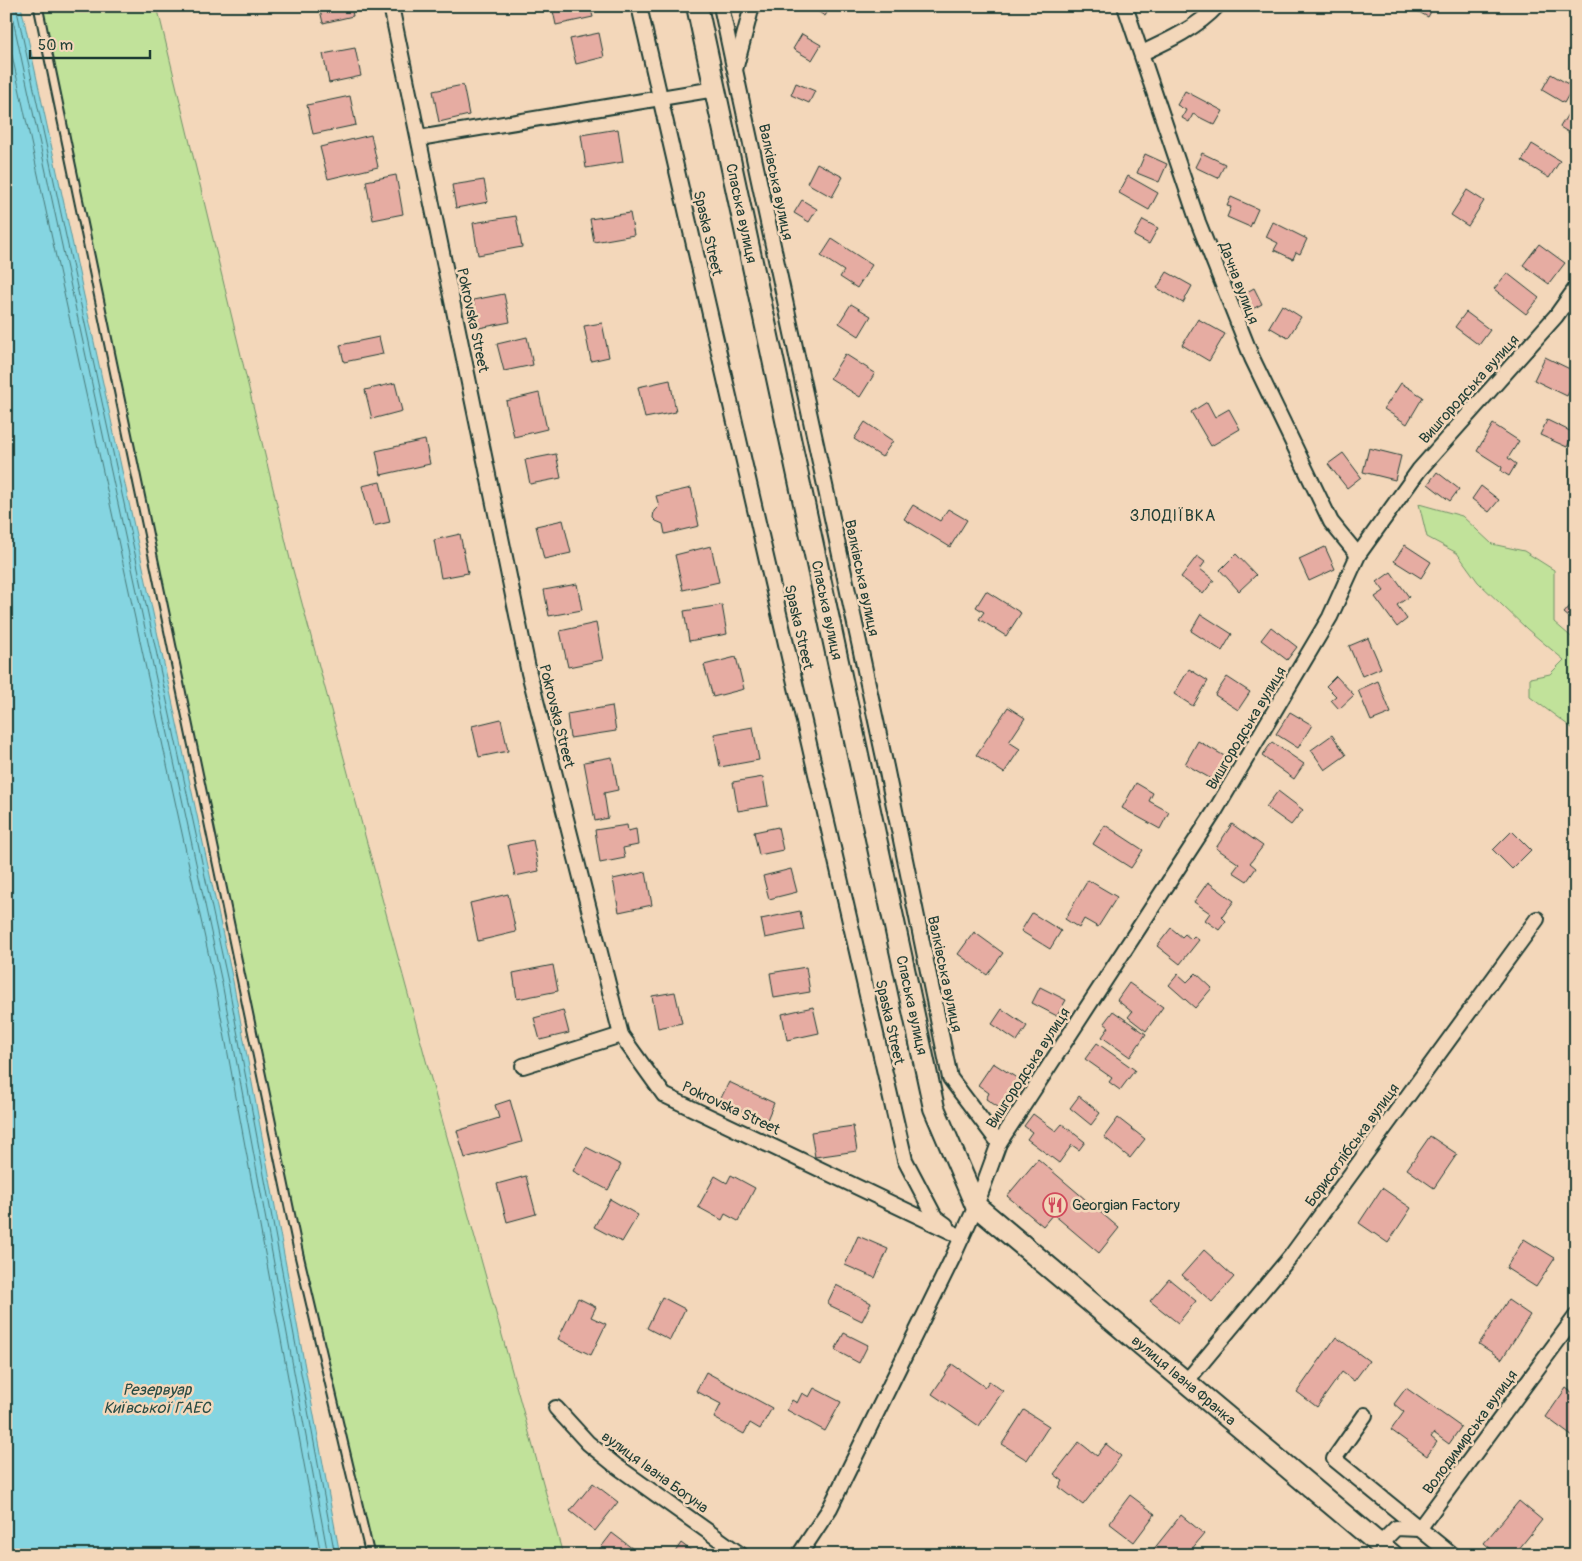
<svg xmlns="http://www.w3.org/2000/svg" width="1582" height="1561" viewBox="0 0 1582 1561" font-family="Pangolin,sans-serif">
<style>
.green{fill:#c1e29a;stroke:#709067}
.water{fill:#85d5e1;stroke:#5c989c}
.lines{fill:none;stroke-linecap:round;stroke-linejoin:round}
.shore{stroke:#487a79;stroke-width:1}
.building{fill:#e6aca2;stroke:#1f3d34}
.lane-casing{stroke:#1f3d34;stroke-width:11}
.street-casing{stroke:#1f3d34;stroke-width:18}
.secondary-casing{stroke:#1f3d34;stroke-width:24}
.lane{stroke:#f3d7ba;stroke-width:7}
.street{stroke:#f3d7ba;stroke-width:14}
.secondary{stroke:#f3d7ba;stroke-width:20}
.labels{text-anchor:middle;stroke-width:5;stroke-linejoin:round;paint-order:stroke}
.street-label{font-size:15px;fill:#1f3d34;stroke:#f3d7ba}
.poi-label{font-size:15px;fill:#1f3d34;stroke:#f3d7ba;text-anchor:start}
.neighbourhood-label{font-size:16px;letter-spacing:1px;fill:#1f3d34;stroke:#f3d7ba}
.water-label{font-size:16px;font-style:italic;fill:#294c45;stroke:#f3d7ba}
</style>
<rect width="100%" height="100%" fill="#f3d7ba"/>
<filter id="ink" filterUnits="userSpaceOnUse"><feTurbulence type="fractalNoise" baseFrequency=".02" numOctaves="2"/><feDisplacementMap in="SourceGraphic" scale="10" xChannelSelector="R" yChannelSelector="G"/><feConvolveMatrix kernelMatrix="1 2 1 2 8 2 1 2 1" color-interpolation-filters="sRGB"/></filter>
<g filter="url(#ink)">
<g class="green">
<polygon points="38,6 157,6 290,559 434,1090 563,1555 370,1555 299,1255"/>
<polygon points="1419,504 1462,516 1492,544 1524,551 1554,570 1554,622 1576,641 1576,731 1530,697 1530,678 1550,674 1564,660 1527,629 1478,582 1457,553 1427,537"/>
</g>
<polygon class="water" points="6,6 21,6 233,981 340,1555 6,1555"/>
<g class="lines">
<g class="shore">
<polyline points="10,6 222,983 328,1555"/>
<polyline points="16,6 228,982 335,1555"/>
<polyline points="6,28 215,984 321,1555"/>
</g>
</g>
<g class="building">
<polygon points="319,6 351,6 353,16 323,23"/>
<polygon points="552,6 590,6 593,17 556,25"/>
<polygon points="809,6 831,6 825,16"/>
<polygon points="1408,6 1434,6 1428,17"/>
<polygon points="599,33 604,57 576,64 570,39"/>
<polygon points="802,34 821,45 812,60 793,49"/>
<polygon points="355,48 361,76 329,83 323,54"/>
<polygon points="1551,74 1573,87 1564,103 1542,90"/>
<polygon points="796,83 815,91 809,103 791,95"/>
<polygon points="463,85 469,115 439,122 433,91"/>
<polygon points="1185,91 1223,111 1215,125 1193,114 1189,122 1182,118 1186,110 1177,105"/>
<polygon points="350,96 356,125 313,134 307,105"/>
<polygon points="1568,114 1576,118 1576,137 1560,127"/>
<polygon points="618,129 623,162 586,168 581,135"/>
<polygon points="371,135 378,167 328,179 320,147"/>
<polygon points="1532,144 1560,161 1549,178 1522,161"/>
<polygon points="1202,153 1225,164 1218,178 1195,167"/>
<polygon points="1145,154 1167,164 1159,182 1137,173"/>
<polygon points="817,163 843,177 832,197 807,183"/>
<polygon points="396,175 403,214 373,220 366,181"/>
<polygon points="1128,176 1158,193 1149,210 1119,193"/>
<polygon points="484,180 488,202 456,208 452,185"/>
<polygon points="1467,190 1484,201 1468,226 1451,215"/>
<polygon points="1231,197 1258,209 1250,227 1227,217 1231,207 1227,206"/>
<polygon points="802,200 817,209 809,222 794,213"/>
<polygon points="630,213 634,235 594,242 590,219"/>
<polygon points="516,216 522,247 478,255 473,223"/>
<polygon points="1143,220 1158,228 1149,244 1134,236"/>
<polygon points="1273,222 1307,239 1300,254 1296,252 1293,259 1274,250 1278,243 1266,237"/>
<polygon points="832,239 872,265 857,288 840,277 844,271 821,256"/>
<polygon points="1539,244 1565,263 1549,284 1523,265"/>
<polygon points="1167,272 1192,286 1183,303 1157,288"/>
<polygon points="1507,273 1539,298 1526,314 1494,289"/>
<polygon points="1254,288 1262,304 1245,313 1238,297"/>
<polygon points="504,294 510,322 479,328 473,300"/>
<polygon points="851,304 871,316 859,336 839,323"/>
<polygon points="1282,305 1301,317 1288,338 1269,327"/>
<polygon points="1466,312 1490,330 1479,345 1455,327"/>
<polygon points="1198,319 1225,334 1209,361 1182,345"/>
<polygon points="602,323 609,357 591,361 584,326"/>
<polygon points="379,337 383,354 344,362 340,345"/>
<polygon points="527,337 533,365 504,371 497,344"/>
<polygon points="845,354 875,373 860,397 830,378"/>
<polygon points="1545,357 1576,372 1576,377 1567,396 1534,380"/>
<polygon points="670,380 676,412 645,418 638,387"/>
<polygon points="395,383 402,411 372,419 365,390"/>
<polygon points="1401,383 1423,397 1407,424 1384,409"/>
<polygon points="539,393 547,429 514,437 506,401"/>
<polygon points="1207,402 1215,417 1229,409 1240,429 1211,446 1191,412"/>
<polygon points="1547,420 1574,433 1567,447 1540,435"/>
<polygon points="865,422 893,441 882,457 854,439"/>
<polygon points="1493,424 1519,441 1508,458 1516,464 1509,476 1501,471 1502,467 1477,451"/>
<polygon points="425,440 430,464 381,475 376,451"/>
<polygon points="1369,448 1401,456 1395,480 1363,472"/>
<polygon points="1343,453 1361,477 1347,488 1328,464"/>
<polygon points="556,454 561,478 530,484 525,460"/>
<polygon points="1437,472 1459,489 1450,501 1428,484"/>
<polygon points="380,482 390,522 373,526 362,486"/>
<polygon points="1481,486 1499,500 1489,512 1472,499"/>
<polygon points="691,488 699,526 665,534 663,524 656,521 653,518 654,511 659,506 656,496"/>
<polygon points="913,505 940,521 948,509 967,520 950,547 904,519"/>
<polygon points="563,520 571,553 544,559 536,526"/>
<polygon points="460,534 468,573 441,578 434,540"/>
<polygon points="1405,545 1431,562 1421,578 1394,561"/>
<polygon points="711,546 719,582 683,590 675,555"/>
<polygon points="1325,547 1335,569 1309,581 1299,559"/>
<polygon points="1236,554 1256,575 1239,591 1220,570"/>
<polygon points="1197,556 1205,562 1200,569 1214,580 1203,594 1181,577"/>
<polygon points="1391,572 1409,597 1397,605 1407,619 1397,627 1375,597 1384,591 1377,582"/>
<polygon points="577,584 582,610 549,616 544,590"/>
<polygon points="986,591 1021,613 1006,636 979,619 984,612 976,607"/>
<polygon points="1576,599 1576,623 1564,613"/>
<polygon points="722,605 727,634 689,641 684,611"/>
<polygon points="1201,614 1232,634 1222,651 1191,631"/>
<polygon points="596,623 603,660 568,667 560,631"/>
<polygon points="1271,627 1297,647 1287,660 1261,640"/>
<polygon points="1368,638 1381,668 1362,676 1349,646"/>
<polygon points="736,657 744,689 713,697 704,665"/>
<polygon points="1189,669 1208,681 1193,706 1174,694"/>
<polygon points="1336,676 1354,695 1339,709 1331,700 1336,696 1326,686"/>
<polygon points="1227,677 1250,692 1238,710 1215,695"/>
<polygon points="1378,681 1391,713 1371,721 1358,690"/>
<polygon points="612,706 616,731 570,738 567,714"/>
<polygon points="1008,707 1025,718 1009,742 1020,749 1004,773 976,755"/>
<polygon points="1290,712 1312,725 1298,748 1276,734"/>
<polygon points="501,719 508,751 479,757 472,726"/>
<polygon points="753,727 759,760 720,767 714,734"/>
<polygon points="1332,735 1346,755 1325,770 1311,750"/>
<polygon points="1198,741 1228,758 1215,781 1185,764"/>
<polygon points="1272,742 1304,764 1294,779 1262,756"/>
<polygon points="612,757 618,790 604,793 608,818 595,821 584,762"/>
<polygon points="763,777 768,806 738,811 733,782"/>
<polygon points="1136,783 1153,793 1149,801 1169,812 1160,829 1122,808"/>
<polygon points="1278,791 1303,810 1291,825 1266,807"/>
<polygon points="1232,824 1263,846 1250,863 1256,868 1247,881 1233,872 1239,864 1216,848"/>
<polygon points="627,825 628,831 636,829 638,845 623,848 625,858 600,863 595,830"/>
<polygon points="1105,825 1143,850 1131,868 1093,844"/>
<polygon points="778,827 783,850 759,855 754,832"/>
<polygon points="1512,831 1531,850 1512,869 1493,850"/>
<polygon points="533,840 539,871 515,876 508,845"/>
<polygon points="791,869 797,892 769,899 763,876"/>
<polygon points="646,872 652,905 619,912 613,879"/>
<polygon points="1088,880 1117,897 1098,927 1084,919 1079,928 1065,919"/>
<polygon points="1208,882 1234,901 1222,917 1226,921 1219,930 1205,920 1210,913 1194,902"/>
<polygon points="508,894 516,932 478,941 470,903"/>
<polygon points="800,911 804,930 765,938 761,919"/>
<polygon points="1032,913 1061,931 1050,949 1021,931"/>
<polygon points="1171,928 1182,937 1185,934 1191,939 1194,936 1199,940 1180,964 1157,946"/>
<polygon points="974,932 1003,953 987,975 958,954"/>
<polygon points="553,965 558,991 517,999 513,973"/>
<polygon points="806,967 810,992 774,998 770,973"/>
<polygon points="1196,973 1212,988 1195,1008 1169,985 1178,974 1187,982"/>
<polygon points="1129,983 1163,1007 1146,1031 1128,1017 1132,1012 1117,1000"/>
<polygon points="1040,987 1066,1000 1057,1016 1032,1003"/>
<polygon points="675,992 682,1023 658,1028 652,996"/>
<polygon points="813,1007 819,1033 787,1040 782,1014"/>
<polygon points="1002,1009 1027,1026 1017,1041 992,1024"/>
<polygon points="563,1010 569,1033 540,1040 534,1018"/>
<polygon points="1113,1011 1146,1034 1130,1057 1102,1037 1109,1027 1104,1023"/>
<polygon points="1097,1043 1135,1070 1120,1090 1109,1082 1112,1078 1085,1059"/>
<polygon points="993,1063 1020,1080 1001,1109 986,1099 989,1093 978,1085"/>
<polygon points="729,1082 774,1103 766,1122 720,1100"/>
<polygon points="1079,1096 1100,1113 1091,1125 1070,1108"/>
<polygon points="510,1100 522,1142 465,1158 457,1131 499,1118 495,1105"/>
<polygon points="1033,1114 1056,1131 1062,1124 1085,1142 1079,1150 1072,1145 1059,1163 1027,1139 1032,1132 1024,1126"/>
<polygon points="1118,1118 1145,1139 1130,1158 1104,1137"/>
<polygon points="853,1126 857,1151 815,1157 811,1132"/>
<polygon points="1430,1136 1457,1154 1434,1188 1407,1169"/>
<polygon points="586,1147 621,1165 608,1190 573,1171"/>
<polygon points="1038,1159 1119,1228 1099,1253 1053,1214 1043,1226 1007,1196"/>
<polygon points="731,1175 755,1188 738,1221 725,1214 722,1220 698,1207 715,1176 727,1183"/>
<polygon points="526,1176 536,1214 507,1222 497,1184"/>
<polygon points="1382,1188 1411,1208 1388,1243 1359,1223"/>
<polygon points="610,1199 638,1215 622,1242 594,1227"/>
<polygon points="858,1236 888,1249 875,1278 845,1265"/>
<polygon points="1524,1239 1555,1258 1536,1287 1506,1268"/>
<polygon points="1204,1250 1234,1277 1212,1302 1182,1275"/>
<polygon points="1169,1279 1196,1301 1178,1323 1150,1301"/>
<polygon points="836,1285 871,1303 862,1321 827,1304"/>
<polygon points="662,1297 685,1309 670,1340 647,1328"/>
<polygon points="578,1298 596,1307 591,1317 606,1324 591,1355 558,1339"/>
<polygon points="1508,1300 1530,1315 1502,1359 1479,1344"/>
<polygon points="844,1333 868,1345 859,1363 835,1350"/>
<polygon points="1336,1337 1369,1361 1354,1381 1342,1372 1317,1407 1297,1392"/>
<polygon points="952,1364 985,1387 989,1381 1003,1391 979,1426 932,1394"/>
<polygon points="706,1372 772,1408 760,1429 750,1423 744,1434 714,1418 721,1404 696,1391"/>
<polygon points="814,1388 841,1402 825,1431 787,1410 792,1400 797,1403 802,1393 809,1397"/>
<polygon points="1406,1388 1461,1427 1449,1444 1434,1433 1431,1437 1437,1442 1427,1456 1391,1430 1404,1412 1394,1404"/>
<polygon points="1566,1388 1576,1395 1576,1432 1573,1437 1546,1417"/>
<polygon points="1024,1410 1049,1426 1027,1460 1002,1444"/>
<polygon points="1079,1442 1097,1456 1106,1444 1121,1456 1083,1505 1059,1487 1063,1481 1054,1474"/>
<polygon points="593,1483 618,1502 595,1531 570,1511"/>
<polygon points="1130,1495 1155,1514 1134,1542 1109,1523"/>
<polygon points="1519,1501 1542,1520 1514,1555 1498,1555 1484,1543"/>
<polygon points="1181,1515 1204,1534 1187,1555 1149,1555"/>
<polygon points="612,1533 633,1549 628,1555 595,1555"/>
<polygon points="681,1543 697,1555 673,1555"/>
</g>
<g class="lines">
<g class="lane-casing">
<g id="lane">
<polyline points="38,6 299,1255 370,1555"/>
<polyline points="1563,306 1576,312"/>
</g>
</g>
<g class="street-casing">
<g id="street">
<polyline points="391,6 529,673 621,1035 664,1095 962,1237"/>
<polyline points="639,6 905,1160 935,1217 946,1225"/>
<polyline points="721,6 734,67"/>
<polyline points="752,6 735,70 886,767 950,1078 999,1143"/>
<polyline points="1125,6 1198,222 1252,358 1331,522 1358,555"/>
<path d="M1142 53C1168 41 1198 27 1217 6"/>
<polyline points="419,138 715,89"/>
<polyline points="523,1066 621,1035"/>
<polyline points="1185,1383 1291,1256 1537,919"/>
<polyline points="556,1408 588,1443 615,1465 741,1555"/>
<polyline points="1365,1415 1334,1459 1452,1555"/>
<polyline points="1379,1545 1396,1528 1419,1529 1576,1316"/>
<polyline points="799,1555 830,1508 952,1259 976,1206 999,1143 1215,811 1330,617 1358,555 1419,470 1556,316 1576,288"/>
</g>
</g>
<g class="secondary-casing">
<g id="secondary">
<path id="s1" d="M697 6 934 1108 976 1206 1392 1555"/>
</g>
</g>
<use href="#lane" class="lane"/>
<use href="#street" class="street"/>
<use href="#secondary" class="secondary"/>
</g>
</g>
<defs>
<g id="restaurant-ring" transform="scale(1.25)"><circle r="9.5" fill="#f3d7ba" stroke="#d1495b" stroke-width="1.5"/><path d="M-5-6h1v4h1v-4h1v4h1v-4h1v5L-1.5 .5V6h-2V.5L-5-1ZM5-6V6H3V1.5H1.5Q1.5-4 5-6Z" fill="#d1495b"/></g>
</defs>
<g fill-rule="evenodd">
<use href="#restaurant-ring" x="1055" y="1205"/>
</g>
<g class="labels">
<g class="street-label">
<text transform="translate(776 182) rotate(78)" y="5">Валківська вулиця</text>
<text dy="5" stroke="none"><textPath href="#s1" startOffset="212">Спаська вулиця</textPath></text>
<text transform="translate(708 233) rotate(77)" y="5">Spaska Street</text>
<text transform="translate(1239 283) rotate(69)" y="5">Дачна вулиця</text>
<text transform="translate(473 320) rotate(78)" y="5">Pokrovska Street</text>
<text transform="translate(1469 389) rotate(-48)" y="5">Вишгородська вулиця</text>
<text transform="translate(862 578) rotate(78)" y="5">Валківська вулиця</text>
<text dy="5" stroke="none"><textPath href="#s1" startOffset="618">Спаська вулиця</textPath></text>
<text transform="translate(799 627) rotate(77)" y="5">Spaska Street</text>
<text transform="translate(557 716) rotate(76)" y="5">Pokrovska Street</text>
<text transform="translate(1246 728) rotate(-59)" y="5">Вишгородська вулиця</text>
<text transform="translate(945 974) rotate(78)" y="5">Валківська вулиця</text>
<text dy="5" stroke="none"><textPath href="#s1" startOffset="1022">Спаська вулиця</textPath></text>
<text transform="translate(890 1022) rotate(77)" y="5">Spaska Street</text>
<text transform="translate(1028 1068) rotate(-57)" y="5">Вишгородська вулиця</text>
<text transform="translate(731 1108) rotate(25)" y="5">Pokrovska Street</text>
<text transform="translate(1352 1145) rotate(-54)" y="5">Борисоглібська вулиця</text>
<text dy="5" stroke="none"><textPath href="#s1" startOffset="1505">вулиця Івана Франка</textPath></text>
<text transform="translate(1470 1432) rotate(-54)" y="5">Володимирська вулиця</text>
<text transform="translate(655 1472) rotate(36)" y="5">вулиця Івана Богуна</text>
</g>
<g class="poi-label">
<text x="1072" y="1210">Georgian Factory</text>
</g>
<g class="neighbourhood-label">
<text x="1173" y="521">ЗЛОДІЇВКА</text>
</g>
<g class="water-label">
<text x="157" y="1395">Резервуар<tspan x="157" dy="18">Київської ГАЕС</tspan></text>
</g>
</g>
<rect width="1582" height="1561" fill="none" stroke="#f3d7ba" stroke-width="25"/>
<rect x="12" y="12" width="1557" height="1536" fill="none" stroke="#1f3d34" stroke-width="2" filter="url(#ink)"/>
<path d="M30 50v8h120v-8" fill="none" stroke="#1f3d34" stroke-width="2.5"/>
<text x="38" y="50" font-size="15" fill="#1f3d34" stroke="#f3d7ba" stroke-width="4" paint-order="stroke">50 m</text>
</svg>
